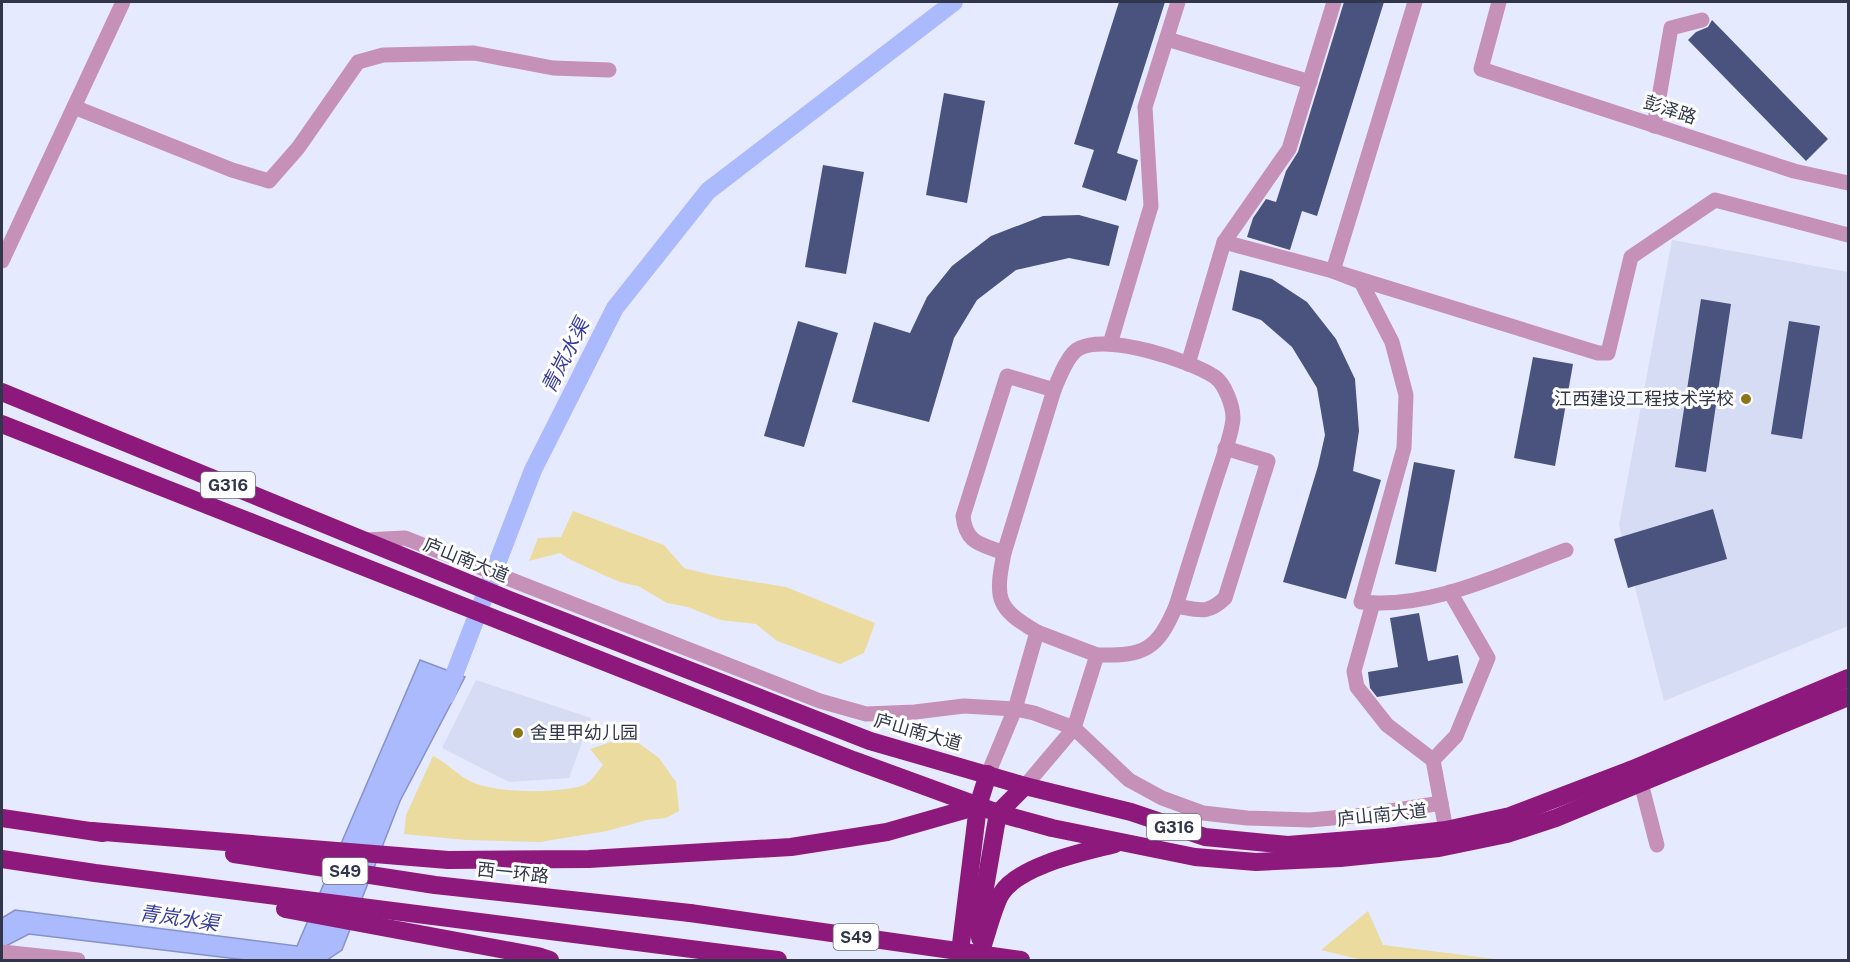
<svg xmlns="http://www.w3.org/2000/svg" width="1850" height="962" viewBox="0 0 1850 962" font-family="'Public Sans','Noto Sans SC',sans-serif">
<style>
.built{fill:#d6dcf4}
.green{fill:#ebdb9f}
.water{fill:#abb9fd;stroke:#8692c7;stroke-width:1.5}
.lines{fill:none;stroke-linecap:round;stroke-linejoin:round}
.canal{stroke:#abb9fd;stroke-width:18}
.building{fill:#4a527e}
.minor{stroke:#c591b9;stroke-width:15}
.highway{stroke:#8e197d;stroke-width:18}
.highway-bridge{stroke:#8e197d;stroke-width:18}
.poi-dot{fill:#8a7519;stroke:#fff;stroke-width:2}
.labels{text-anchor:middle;stroke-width:6;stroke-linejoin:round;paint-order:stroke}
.shield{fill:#fff;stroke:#6f7280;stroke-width:1.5}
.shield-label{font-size:16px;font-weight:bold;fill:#31364a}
.street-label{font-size:18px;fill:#31364a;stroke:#fff}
.poi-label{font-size:18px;fill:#31364a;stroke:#fff;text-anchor:end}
.water-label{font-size:20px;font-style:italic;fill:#383d9c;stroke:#fff}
</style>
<rect width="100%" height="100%" fill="#e5eaff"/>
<g class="built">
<polygon points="1672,240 1848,272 1848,626 1664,701 1619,525"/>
<polygon points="476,680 591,718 569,778 509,782 442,748"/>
</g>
<g class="green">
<polygon points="573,511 664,545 684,568 712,575 786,587 875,623 864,653 840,664 777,641 756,624 720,620 688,607 667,603 638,586 623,583 608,577 571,560 560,553 529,561 538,538 561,537"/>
<path d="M629 736 659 758 676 782 679 811 666 818 647 820 607 831 540 842 466 840 404 834 406 815 433 756C446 762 455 773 468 780 492 794 558 794 584 785 591 782 598 771 603 765L590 749Z"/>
<polygon points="1368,911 1383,945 1504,960 1362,960 1321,950"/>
</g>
<polygon class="water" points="420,660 465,677 400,801 342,950 327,960 246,960 29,934 2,948 2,918 15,910 297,946"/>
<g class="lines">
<polyline class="canal" points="446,696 533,470 615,308 708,191 954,2"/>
</g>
<g class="building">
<polygon points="1119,2 1165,2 1117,153 1138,160 1126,201 1082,187 1094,150 1074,144"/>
<polygon points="1344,2 1384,2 1317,216 1302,211 1290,250 1247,237 1253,218 1266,199 1276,202 1286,171 1298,152"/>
<polygon points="1712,20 1828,139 1806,161 1688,40 1696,32 1708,27"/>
<polygon points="944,93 985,101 967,203 926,195"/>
<polygon points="823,165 864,172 846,274 805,267"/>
<polygon points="1079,215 1119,226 1109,266 1069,258 1016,270 977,300 954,338 929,422 852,402 874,322 910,333 927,297 952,266 991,236 1043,216"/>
<polygon points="1240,270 1272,279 1307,302 1336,339 1355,379 1359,431 1353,471 1381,480 1346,599 1283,582 1318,466 1325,435 1317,388 1292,347 1261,320 1232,310"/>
<polygon points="1701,299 1731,304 1706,472 1675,467"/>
<polygon points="798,321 838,333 804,447 764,436"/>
<polygon points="1789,321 1820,326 1802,439 1771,434"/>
<polygon points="1533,357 1573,364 1555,466 1514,458"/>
<polygon points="1414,462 1455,470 1436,572 1395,564"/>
<polygon points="1713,509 1727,559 1628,588 1614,539"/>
<polygon points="1419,613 1428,661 1458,655 1463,683 1377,697 1370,688 1368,672 1398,667 1390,618"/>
</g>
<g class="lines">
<g class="minor">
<polyline points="1415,2 1333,271 1598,353 1608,353 1631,257 1715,200 1848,235"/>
<polyline points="1499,2 1481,69 1794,171 1848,183"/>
<polyline points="1167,39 1310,82"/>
<polyline points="74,107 232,170 269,181 298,148 358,62 383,55 474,53 553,68 609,70"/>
<polyline points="1654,126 1671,28 1702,20"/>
<path d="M1224 242 1333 271 1361 282 1392 342 1406 395 1404 448 1361 602C1428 610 1504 573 1566 550"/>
<polyline points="2,261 123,2"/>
<polyline points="1110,344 1151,206 1145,107 1178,2"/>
<polyline points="1188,364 1224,242 1289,149 1334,2"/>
<polyline points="364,540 405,538 820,701 866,714 915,712 964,706 1015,709 1034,713 1074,728 1129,780 1162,798 1203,813 1247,818 1310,820 1365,815 1441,803"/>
<path d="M1004 553C981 544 966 544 963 516L1007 376 1054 390"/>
<polyline points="1373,603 1354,671 1357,687 1387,725 1433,760"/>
<path d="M1176 606C1199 610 1207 615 1225 598L1268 461 1225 448"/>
<polyline points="1037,632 1097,655"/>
<path d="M988 774 1015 709 1037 632C996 608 995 599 1004 553L1054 390C1059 378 1068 353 1080 348 1109 334 1189 360 1215 377 1225 384 1233 406 1233 418 1232 435 1221 463 1216 479 1202 522 1189 564 1176 606 1157 650 1145 656 1097 655L1074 728 1025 786"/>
<polyline points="1641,783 1657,845"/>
<polyline points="1446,830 1433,760 1456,736 1488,658 1450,592"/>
<polyline points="2,952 78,960"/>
</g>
<g class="highway">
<polyline points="2,392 507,599 870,741 1025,786 1131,812 1205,837 1288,845 1387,837 1446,830 1510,816 1633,769 1848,678"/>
<polyline points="2,424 853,760 998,813 1052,828 1195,857 1256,862 1340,858 1439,848 1507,834 1556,818 1848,697"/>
<polyline points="2,818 103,833"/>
<polyline points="92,831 448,860 589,859 791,847 887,832 978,806"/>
<polyline points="234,854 435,885 690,913"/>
<polyline points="2,859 95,873 778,960"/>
<polyline points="285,909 538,956 550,960"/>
<polyline points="980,938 979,922 998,813 1025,786"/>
<path d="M981 951C986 937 994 905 1001 894 1019 865 1084 852 1115 844"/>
<polyline points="959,960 978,806 988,774"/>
</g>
<polyline class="highway-bridge" points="690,913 1021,960"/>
</g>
<g class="poi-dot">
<circle cx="1746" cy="399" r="6"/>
<circle cx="518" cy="733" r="6"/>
</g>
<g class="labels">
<g class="shield">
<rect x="201" y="472" width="54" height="26" rx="4.5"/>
<rect x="1147" y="814" width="54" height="26" rx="4.5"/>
<rect x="322.5" y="858" width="45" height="26" rx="4.5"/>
<rect x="833.5" y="924" width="45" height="26" rx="4.5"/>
</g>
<g class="shield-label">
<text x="228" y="491">G316</text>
<text x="1174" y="833">G316</text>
<text x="345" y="877">S49</text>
<text x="856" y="943">S49</text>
</g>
<g class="street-label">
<text transform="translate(1670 110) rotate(18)" y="6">彭泽路</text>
<text transform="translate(466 560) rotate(22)" y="6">庐山南大道</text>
<text transform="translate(918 732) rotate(16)" y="6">庐山南大道</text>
<text transform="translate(1382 815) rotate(-6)" y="6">庐山南大道</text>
<text transform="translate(513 873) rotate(6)" y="6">西一环路</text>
</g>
<g class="poi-label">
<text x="1734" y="405">江西建设工程技术学校</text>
<text x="530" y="739" text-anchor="start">舍里甲幼儿园</text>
</g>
<g class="water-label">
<text transform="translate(565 356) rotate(-63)" y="7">青岚水渠</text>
<text transform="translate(179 918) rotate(8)" y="7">青岚水渠</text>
</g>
</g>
<rect width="1850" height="962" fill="none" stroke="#31364a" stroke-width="6"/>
</svg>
